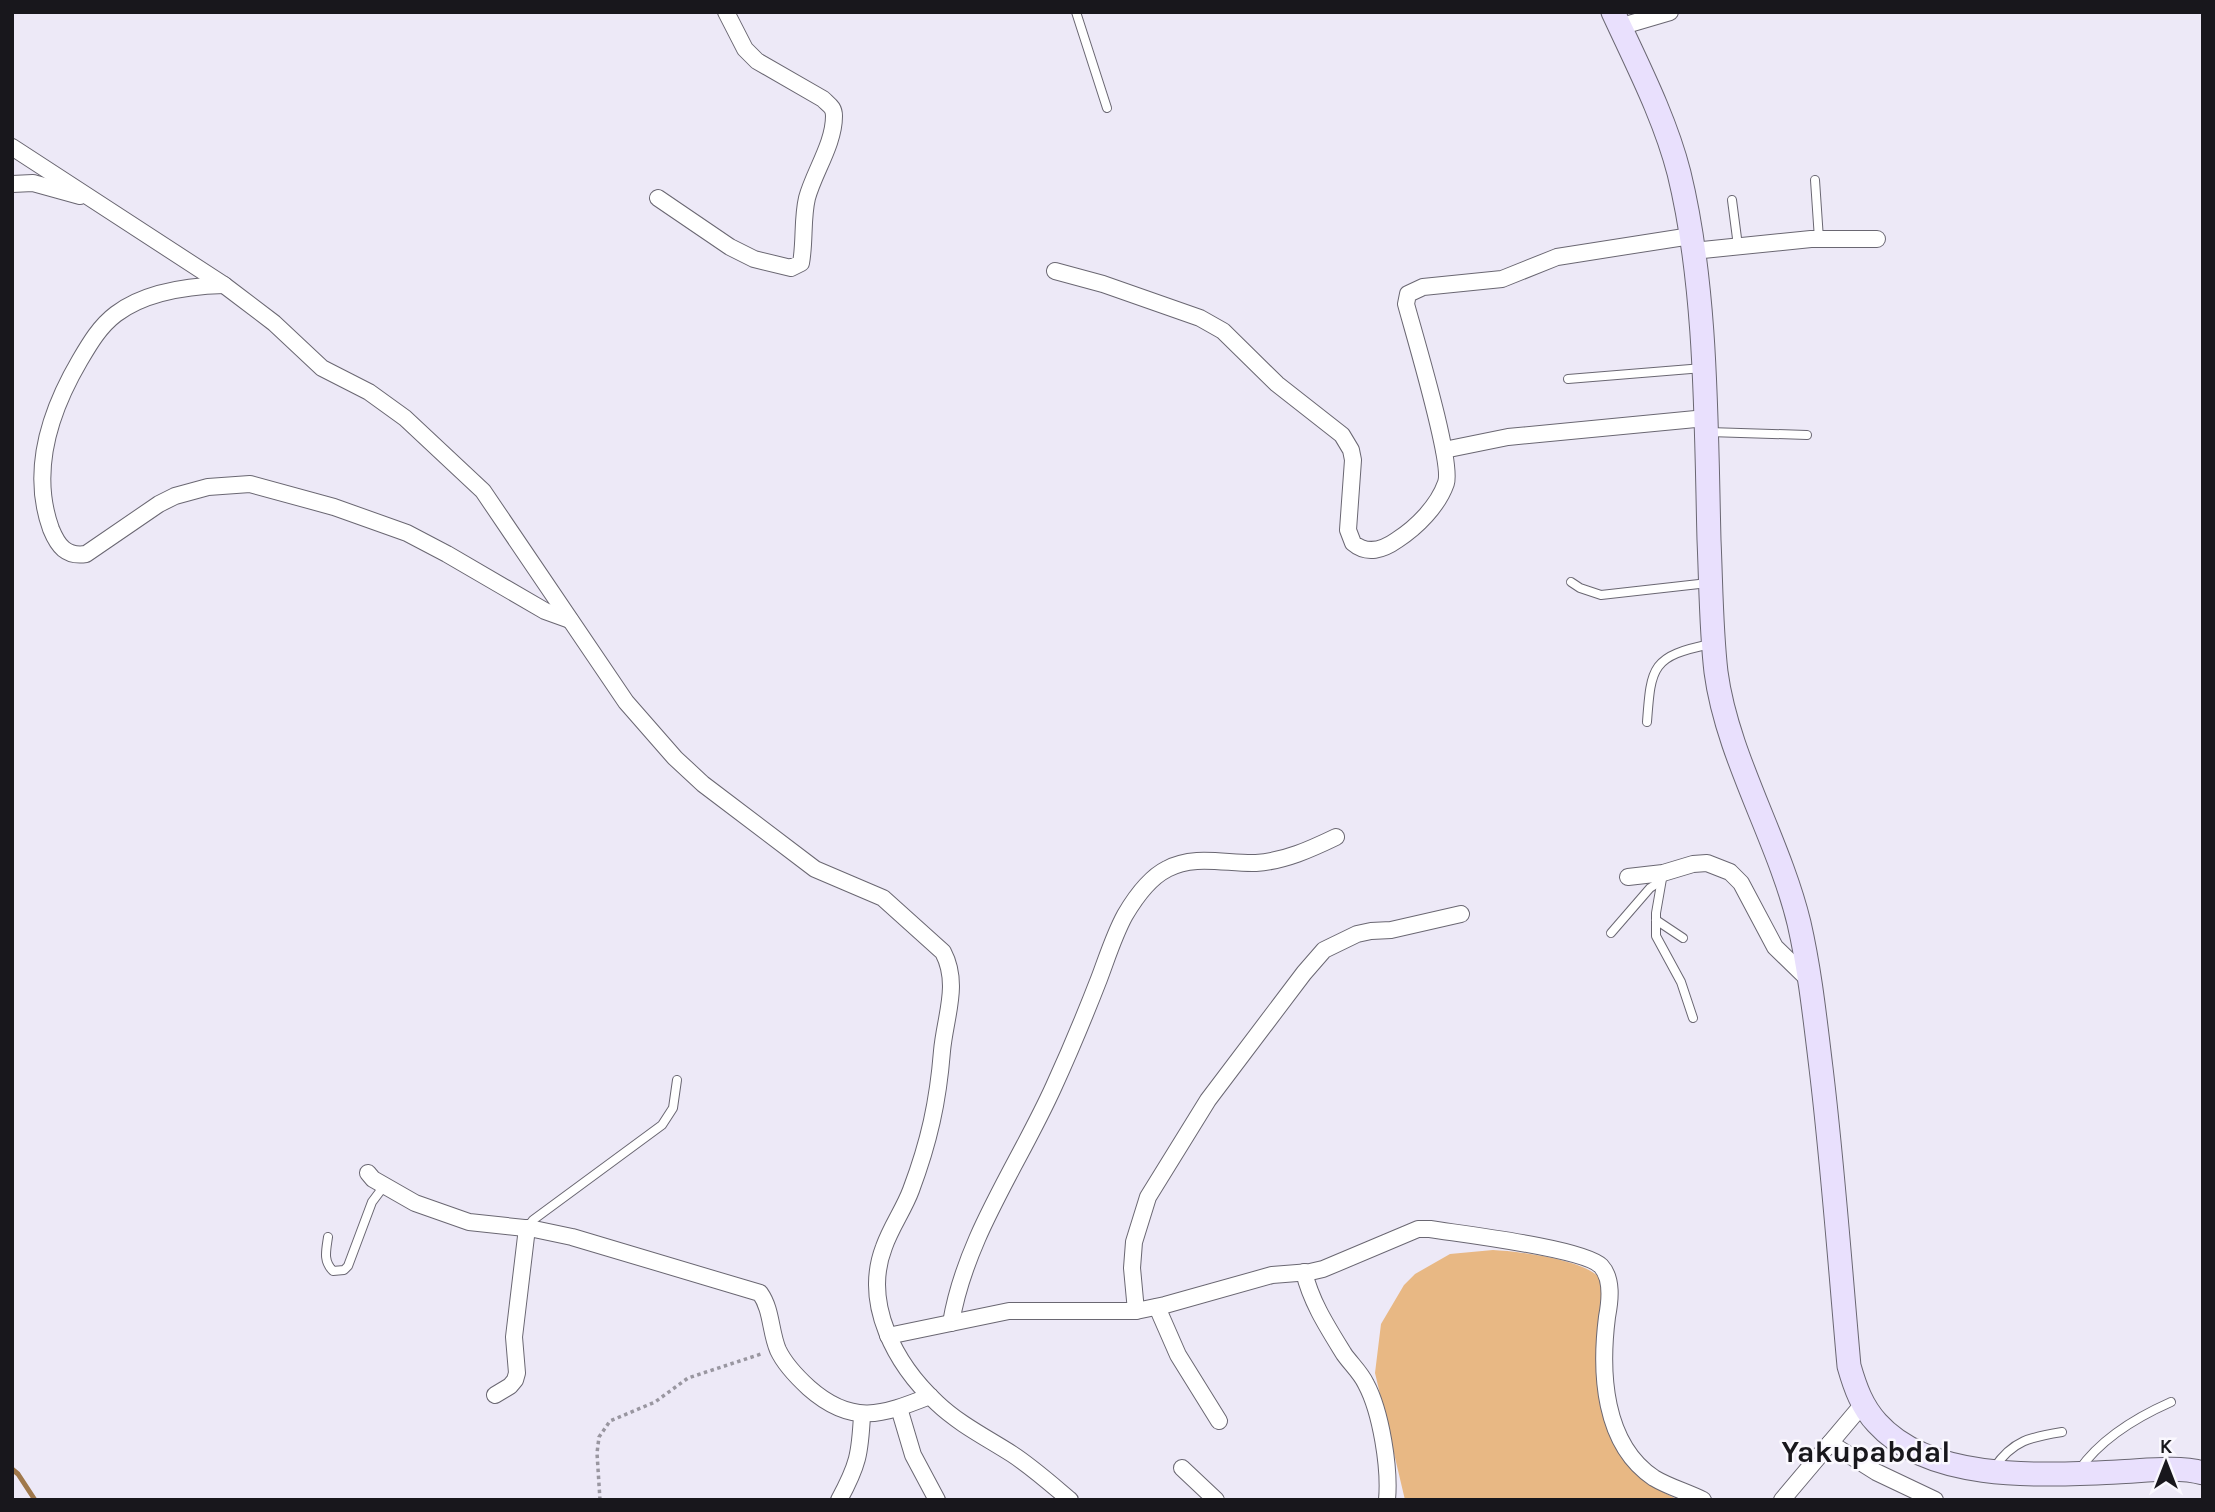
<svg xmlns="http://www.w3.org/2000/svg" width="2215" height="1512" viewBox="0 0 2215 1512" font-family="Karla,sans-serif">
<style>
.green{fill:#e8b884}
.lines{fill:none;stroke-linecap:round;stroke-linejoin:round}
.stream{stroke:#a0784b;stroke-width:5}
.lane-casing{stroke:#6a6772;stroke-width:10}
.street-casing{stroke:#6a6772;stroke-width:18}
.secondary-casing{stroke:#6a6772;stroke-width:25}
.path{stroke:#9996a0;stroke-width:3.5;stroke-dasharray:3.5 3.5;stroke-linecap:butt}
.lane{stroke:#fff;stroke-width:8}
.street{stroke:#fff;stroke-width:16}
.secondary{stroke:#e9e0fd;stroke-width:23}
.labels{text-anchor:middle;stroke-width:5;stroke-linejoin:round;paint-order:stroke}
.district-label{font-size:30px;font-weight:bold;fill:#18171c;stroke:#faf8fe}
</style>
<rect width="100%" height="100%" fill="#ede9f7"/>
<path class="green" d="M1493 1250C1517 1251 1589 1260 1601 1280L1617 1448C1631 1470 1655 1491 1680 1500H1405L1375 1373 1381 1324 1404 1285 1415 1274 1450 1254Z"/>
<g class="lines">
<polyline class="stream" points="12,1469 18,1474 35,1500"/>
<g class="lane-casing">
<g id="lane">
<polyline points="1076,12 1107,108"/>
<polyline points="1815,180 1819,239"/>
<polyline points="1732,200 1738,246"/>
<polyline points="1568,379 1703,368"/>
<polyline points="1709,432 1807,435"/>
<polyline points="1571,582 1580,588 1601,595 1708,583"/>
<path d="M1647 722C1651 666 1652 656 1711 644"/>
<polyline points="1663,873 1656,913 1656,936 1681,982 1693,1018"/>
<polyline points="1656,920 1683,938"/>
<polyline points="1611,933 1650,888 1661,881"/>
<polyline points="527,1228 533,1220 662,1125 673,1108 677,1080"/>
<path d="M328 1237C326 1251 323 1261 333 1271L344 1270 348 1266 372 1202 384 1186"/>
<path d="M1994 1468C2013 1440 2031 1437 2062 1432"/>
<path d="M2079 1470C2100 1440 2137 1417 2171 1402"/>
</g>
</g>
<g class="street-casing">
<g id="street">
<polyline points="1619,27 1670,12"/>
<path d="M12 147 224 285 274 323 322 368 369 392 405 418 483 491 626 702 675 758 703 784 815 869 883 898 943 952C960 984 945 1017 942 1051 938 1102 929 1142 911 1190 904 1209 891 1227 884 1247 862 1304 896 1365 937 1403 959 1424 987 1438 1012 1454 1032 1467 1051 1484 1070 1500"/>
<polyline points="12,184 33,183 80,196"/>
<path d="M658 198 730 247 754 259 791 268 801 263C805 241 802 219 807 198 814 172 834 144 834 116 834 107 829 105 823 99L757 61 745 49 726 12"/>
<polyline points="1693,251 1811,239 1877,239"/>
<path d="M1055 271 1103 284 1200 318 1223 331 1277 384 1342 435 1351 450 1353 460 1348 530 1353 543C1367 555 1383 550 1397 540 1417 527 1438 506 1446 483 1453 462 1414 334 1406 304L1408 294 1423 287 1502 279 1557 257 1691 236"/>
<path d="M224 285C189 286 145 292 116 314 100 326 90 343 80 360 50 411 30 471 51 529 58 546 66 557 86 554L159 504 175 496 208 487 250 484 334 507 407 533 447 554 545 611 570 620"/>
<polyline points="1444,450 1508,437 1706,418"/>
<polyline points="1628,877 1663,873 1693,864 1707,863 1730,872 1741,883 1775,947 1810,981"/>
<path d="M368 1173 373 1179 415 1203 469 1222 534 1229 572 1237 760 1293C772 1310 770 1331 778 1350 785 1365 797 1377 809 1388 852 1426 882 1415 930 1396"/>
<path d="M1304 1272C1311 1302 1328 1328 1344 1354 1351 1364 1361 1373 1366 1384 1381 1412 1390 1468 1387 1500"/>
<polyline points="1157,1307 1178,1355 1219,1421"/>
<polyline points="1136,1311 1132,1268 1134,1242 1148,1197 1208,1100 1304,973 1324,950 1357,934 1371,931 1391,930 1461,914"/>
<path d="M951 1323C965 1238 1019 1164 1054 1086 1070 1051 1085 1015 1099 979 1107 958 1114 935 1125 915 1135 898 1149 878 1167 869 1194 854 1227 864 1256 863 1285 861 1311 849 1336 837"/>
<path d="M888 1336 1009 1311H1136L1165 1305 1272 1275 1310 1272 1323 1269 1418 1229H1430C1461 1234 1583 1248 1601 1266 1613 1279 1610 1301 1607 1317 1600 1372 1603 1444 1654 1478 1669 1487 1687 1492 1703 1500"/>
<polyline points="495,1395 510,1386 515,1380 517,1373 514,1337 527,1228"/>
<polyline points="899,1408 913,1455 937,1500"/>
<polyline points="1830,1443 1876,1472 1935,1500"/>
<polyline points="1182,1468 1216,1500"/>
<path d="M839 1500C858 1465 860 1454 862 1415"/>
<polyline points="1782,1500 1863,1404"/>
</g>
</g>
<g class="secondary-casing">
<path id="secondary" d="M1613 12C1637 64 1665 118 1679 173 1707 287 1706 423 1709 540 1711 584 1711 629 1716 672 1727 756 1779 840 1799 923 1810 971 1815 1019 1821 1068 1833 1167 1840 1266 1849 1366 1855 1387 1862 1407 1877 1423 1931 1483 2043 1475 2117 1472 2144 1471 2177 1466 2203 1473"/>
</g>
<polyline class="path" points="600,1500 597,1453 599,1437 610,1421 655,1402 688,1378 761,1354"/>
<use href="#lane" class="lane"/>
<use href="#street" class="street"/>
<use href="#secondary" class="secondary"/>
</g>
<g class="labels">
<g class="district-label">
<text x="1866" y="1462">Yakupabdal</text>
</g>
</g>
<rect width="2215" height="1512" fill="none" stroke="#18171c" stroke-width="28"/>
<g transform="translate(2166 1463)" stroke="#faf8fe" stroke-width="5" paint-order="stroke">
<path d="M0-5L12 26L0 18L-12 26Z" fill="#18171c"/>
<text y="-10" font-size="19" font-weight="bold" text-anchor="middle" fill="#18171c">K</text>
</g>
</svg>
